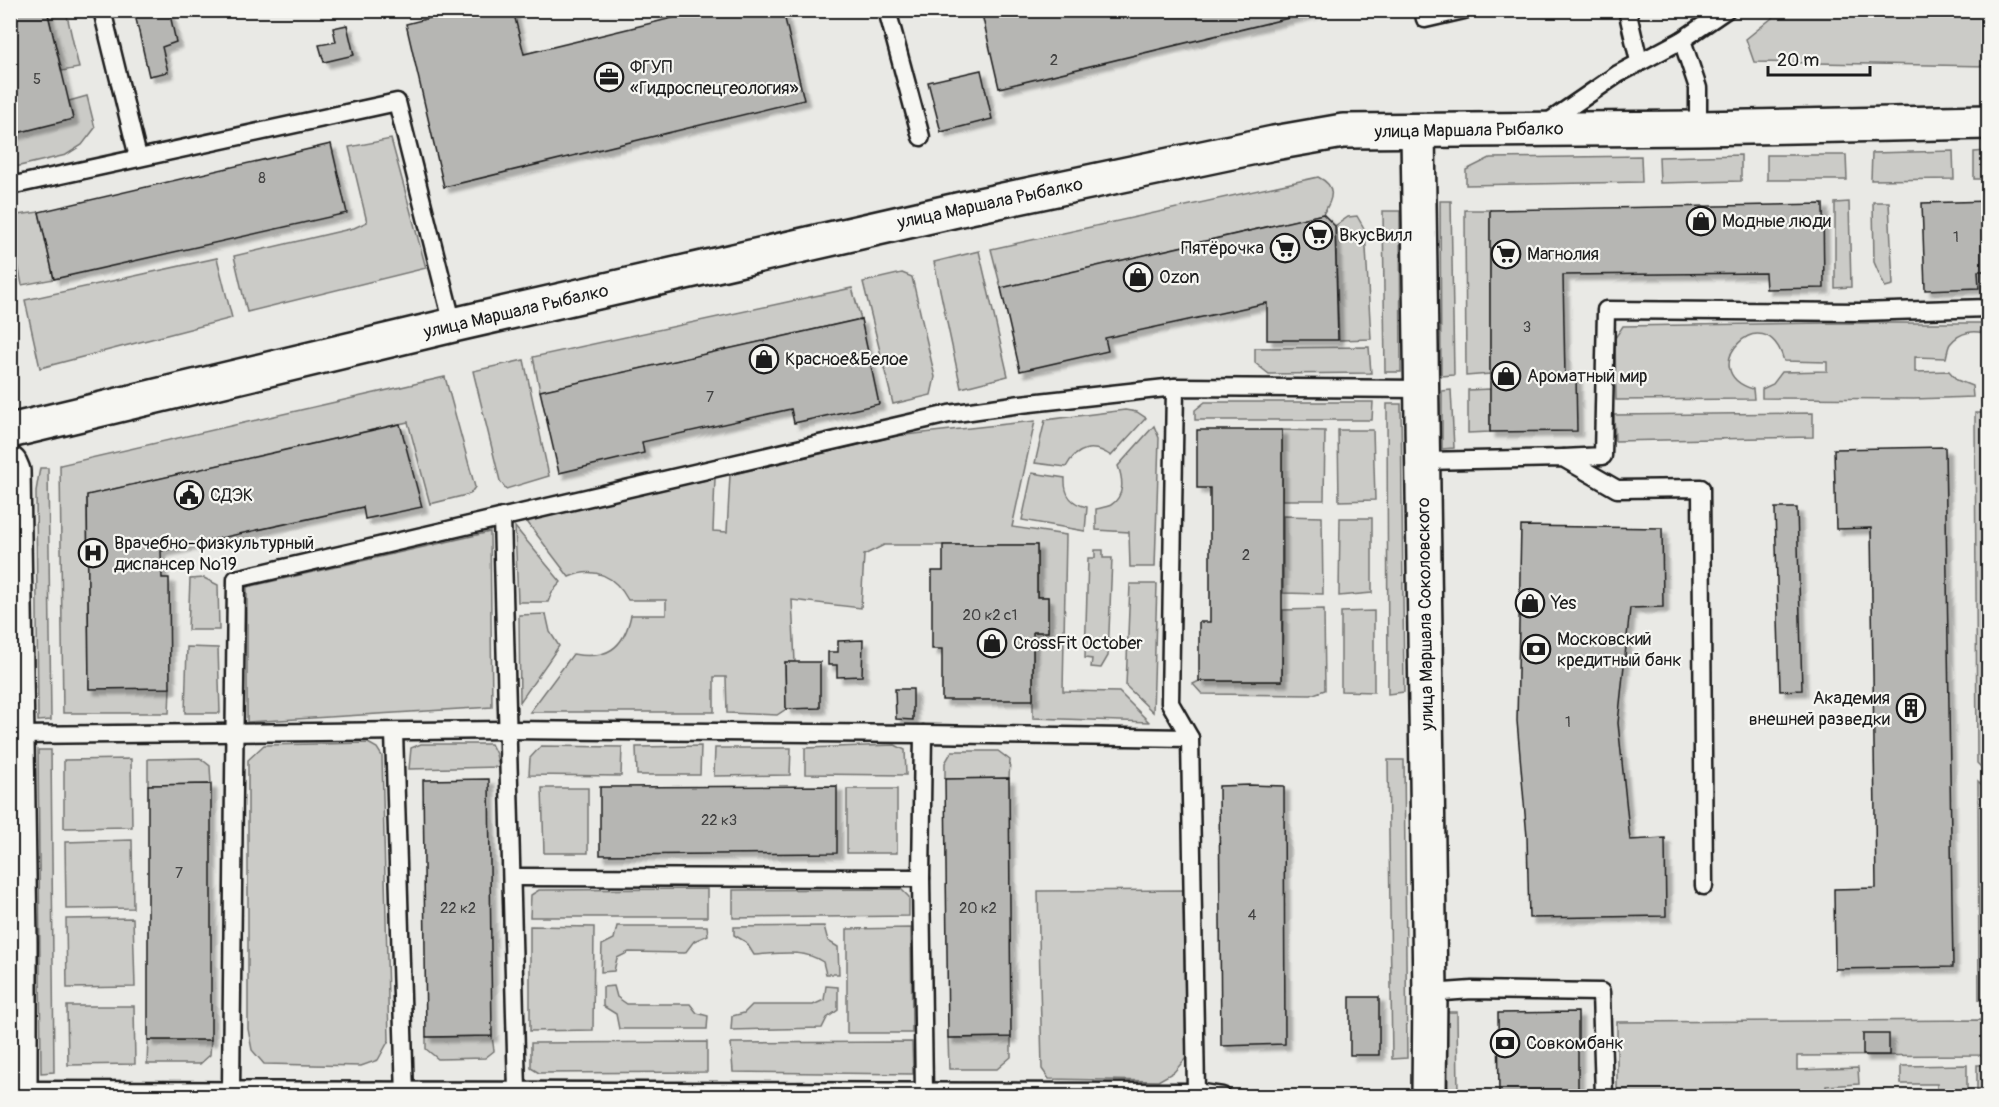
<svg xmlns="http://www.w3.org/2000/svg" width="1999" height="1107" viewBox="0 0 1999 1107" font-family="Pangolin,sans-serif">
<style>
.green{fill:#cbcbc7;stroke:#747472;stroke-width:1.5}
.building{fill:#b6b6b3;stroke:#1c1c1c;stroke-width:1.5;filter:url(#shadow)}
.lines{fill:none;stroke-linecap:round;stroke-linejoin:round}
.service-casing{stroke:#1c1c1c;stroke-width:21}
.minor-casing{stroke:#1c1c1c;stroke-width:38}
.tertiary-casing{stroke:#1c1c1c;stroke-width:38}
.service{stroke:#f6f6f2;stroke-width:16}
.minor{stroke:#f6f6f2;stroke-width:33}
.tertiary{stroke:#f6f6f2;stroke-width:33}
.labels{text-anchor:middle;stroke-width:4.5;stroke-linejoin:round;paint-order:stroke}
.number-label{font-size:15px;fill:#424242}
.poi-label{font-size:18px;fill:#1c1c1c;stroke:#f6f6f2;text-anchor:start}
.street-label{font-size:18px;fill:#1c1c1c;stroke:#f6f6f2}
</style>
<defs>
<filter id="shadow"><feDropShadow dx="5.5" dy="5.5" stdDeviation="1.5" flood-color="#0004"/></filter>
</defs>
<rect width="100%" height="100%" fill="#e9e9e5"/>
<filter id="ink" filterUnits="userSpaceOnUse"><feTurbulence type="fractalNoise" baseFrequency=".0167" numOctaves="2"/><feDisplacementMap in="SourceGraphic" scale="12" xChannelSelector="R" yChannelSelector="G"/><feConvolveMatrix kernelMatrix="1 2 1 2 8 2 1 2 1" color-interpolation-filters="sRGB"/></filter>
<g filter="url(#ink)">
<g class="green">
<polygon points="1782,10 1988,11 1988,66 1754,62 1746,39"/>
<polygon points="47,11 66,11 79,68 62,71"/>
<polygon points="87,96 95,128 82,145 66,155 11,168 10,125 13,133 73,119 69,101"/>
<polygon points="391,139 426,268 247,312 234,256 354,228 367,222 349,147"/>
<polygon points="1953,151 1954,179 1871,180 1872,153"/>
<polygon points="1988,151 1988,179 1974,179 1974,152"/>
<polygon points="1741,155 1741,181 1660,183 1659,157"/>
<polygon points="1767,155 1846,155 1847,180 1767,180"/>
<polygon points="1641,156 1642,182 1466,185 1466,170 1490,158"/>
<path d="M1318 177C1337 186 1333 199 1323 214L1001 288 991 249Z"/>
<polygon points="1440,201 1451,201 1454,375 1441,376"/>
<polygon points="1849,202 1851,287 1835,288 1835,203"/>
<polygon points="1873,202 1889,202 1893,285 1885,287 1874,262"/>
<polygon points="1465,210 1490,210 1490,374 1466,376"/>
<polygon points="1383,211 1400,211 1401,372 1385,372"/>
<polygon points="39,212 54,279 22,285 11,229 10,216"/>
<polygon points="1357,216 1365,230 1371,339 1339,340 1335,226 1348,217"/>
<polygon points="979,251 1008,376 961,388 934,262"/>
<polygon points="217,258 232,318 40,368 25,300"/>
<polygon points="902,273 912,277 935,377 931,395 893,404 863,282"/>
<polygon points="852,288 861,319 540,391 533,357"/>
<path d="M1828 323H1988V336C1977 328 1959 332 1950 344 1948 347 1947 354 1946 358L1915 357V372L1949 371 1957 380 1972 386 1973 397 1914 399 1762 398V389L1773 384 1782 372 1827 371V362L1784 361C1765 294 1692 371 1753 389L1754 399 1616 400 1615 338 1623 326Z"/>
<polygon points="1369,347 1371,373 1269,374 1255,363 1255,348"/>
<polygon points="524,360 549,476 506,489 500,481 473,371"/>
<polygon points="445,377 475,487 470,494 430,504 408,422 87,495 89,688 170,688 169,713 63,713 60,465"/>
<polygon points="1490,389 1490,432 1468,433 1468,390"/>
<polygon points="1451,390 1454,448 1442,449 1442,391"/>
<polygon points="1205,402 1373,402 1372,420 1195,420 1195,410"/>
<polygon points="1387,404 1401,404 1404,692 1388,694"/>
<path d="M1125 410 1137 412 1146 418 1111 456C1093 443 1076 448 1066 467L1035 463 1045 420Z"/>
<polygon points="1813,413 1813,437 1615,441 1614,415"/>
<polygon points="1975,413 1988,413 1988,774 1977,763"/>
<path d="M1035 421 1012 527 1066 535 1063 691 1119 692 1149 722 1033 718V632H1048V597H1037V545H884L864 555 861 608 792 600 795 662H785L786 709 777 715 727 713 726 677H714V712H530L573 654C606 660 624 649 631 615H666V600H628C615 576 595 566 569 577L528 523 529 518 715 478 713 531 727 532 730 475 896 436Z"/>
<path d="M1154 426 1159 438 1155 567H1130L1129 532 1096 530V509C1100 508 1107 507 1111 505 1125 496 1123 479 1118 466Z"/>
<polygon points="1282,430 1325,431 1324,500 1282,500"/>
<polygon points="1338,430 1373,430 1375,500 1339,501"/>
<polygon points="40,468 48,468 51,720 38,721 36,491"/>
<path d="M1032 473 1065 478C1064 495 1071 504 1087 507L1085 531 1022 520Z"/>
<polygon points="1283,516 1322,517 1323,594 1283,593"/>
<polygon points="1340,518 1372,518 1372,593 1339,596"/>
<polygon points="515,527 561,582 552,592 548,602 518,602"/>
<polygon points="490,532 492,707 247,722 247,587"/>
<polygon points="1095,550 1103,550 1103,558 1112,558 1108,656 1101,668 1091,667 1092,659 1085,658 1088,558 1095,558"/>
<polygon points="204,578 218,585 219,630 188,630 190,579"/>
<polygon points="1130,584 1157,584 1153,712 1126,686"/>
<polygon points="1324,609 1325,690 1311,695 1202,694 1193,684 1199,681 1282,681 1283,610"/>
<polygon points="1374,611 1374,692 1341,691 1341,612"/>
<polygon points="546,614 550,632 559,646 520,702 519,615"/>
<polygon points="187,647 218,648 220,713 185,713"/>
<polygon points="368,743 377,748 382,756 389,1040 378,1060 361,1066 264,1064 252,1050 248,1029 248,760 264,745"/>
<polygon points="421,744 491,744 496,754 499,767 409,769 411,748"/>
<polygon points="895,745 905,750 906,775 805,774 805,748"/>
<polygon points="541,746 622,747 621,776 529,775 530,758"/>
<polygon points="701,746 700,775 637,775 636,747"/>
<polygon points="715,748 791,748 790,775 714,776"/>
<polygon points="38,750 51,750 54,1072 41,1073"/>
<polygon points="952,751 998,751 1010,760 1009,778 945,779 945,763"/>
<polygon points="200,758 210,766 211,784 148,785 148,759"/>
<polygon points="131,759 132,827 64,828 64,760"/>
<polygon points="1388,760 1404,760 1407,1058 1392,1059"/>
<polygon points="1978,781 1988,791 1988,1000 1979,1000"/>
<polygon points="542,788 588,788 588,853 544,853"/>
<rect x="847" y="789" width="50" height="64"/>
<polygon points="132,840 133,908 66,909 65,842"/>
<polygon points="707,889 707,917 530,917 531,895 539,890"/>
<polygon points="901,889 909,897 909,916 733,918 733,890"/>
<polygon points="1183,890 1186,1058 1174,1072 1158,1081 1049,1079 1042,1069 1038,891"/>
<polygon points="133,918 135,987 67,988 66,919"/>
<polygon points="530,926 594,927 593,1030 530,1031"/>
<polygon points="617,926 707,926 708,935 694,941 685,953 629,952 617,958 614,971 601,972 602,945 614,939"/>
<path d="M824 926 828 941 838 947 839 974H826L823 962C803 948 777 954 754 955L746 942 734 935V927Z"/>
<polygon points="911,928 912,1033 847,1033 847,929"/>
<polygon points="614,986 617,997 627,1004 690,1004 697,1013 708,1016 707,1029 619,1029 616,1014 603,1006 603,987"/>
<polygon points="826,986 838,987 838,1010 827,1018 822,1028 731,1030 732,1016 744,1013 752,1005 813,1005 824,1000"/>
<polygon points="67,1006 134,1006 135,1064 68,1065"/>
<polygon points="1447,1012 1457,1012 1458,1096 1448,1096"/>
<polygon points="1988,1020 1988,1055 1797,1056 1797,1070 1858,1068 1859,1084 1826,1086 1826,1096 1617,1096 1617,1022"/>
<polygon points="492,1036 494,1051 485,1058 438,1059 426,1049 426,1037"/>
<polygon points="1011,1037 1011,1057 997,1069 949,1069 948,1038"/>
<polygon points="148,1040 211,1040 210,1055 200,1064 147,1064"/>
<polygon points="707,1042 707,1072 539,1073 531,1068 531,1043"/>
<polygon points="912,1042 913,1074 733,1072 731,1043"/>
<polygon points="1967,1065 1967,1096 1937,1096 1937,1084 1901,1084 1901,1066"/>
<rect x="1977" y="1065" width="11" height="31"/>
</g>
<g class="building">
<polygon points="10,10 47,10 73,119 13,134 10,125"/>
<polygon points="134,10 169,10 176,42 162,47 168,72 149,76"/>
<polygon points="461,10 513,10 524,54 705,10 783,10 804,100 444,187 406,24"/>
<polygon points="981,10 1322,10 999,88"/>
<polygon points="347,25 354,55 324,62 319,45 336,42 333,28"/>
<polygon points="981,70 992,119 941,132 928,82"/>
<polygon points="331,144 347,213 54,279 39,212"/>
<polygon points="1988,201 1988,271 1978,271 1979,288 1925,290 1922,203"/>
<polygon points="1823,204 1824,288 1766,289 1765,273 1563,275 1565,376 1576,376 1577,431 1490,432 1490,210"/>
<polygon points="1323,214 1335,226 1338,340 1267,340 1267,303 1105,338 1108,351 1020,371 1001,288"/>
<polygon points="861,319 879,404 794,423 791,409 642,442 644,453 559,473 540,391"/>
<polygon points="400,424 422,507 365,519 363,507 161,551 162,578 169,578 170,688 89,689 87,495"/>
<polygon points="1197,430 1282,430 1282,681 1199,681 1199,622 1210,622 1210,488 1197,488"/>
<polygon points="1945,447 1953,967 1835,969 1834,889 1876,888 1871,528 1836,529 1834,449"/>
<polygon points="1775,508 1797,508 1802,690 1780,691"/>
<polygon points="1521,526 1662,528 1663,607 1630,608 1618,723 1630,840 1665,838 1666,916 1529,918 1527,837 1517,721"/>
<polygon points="943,545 1037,545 1037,597 1048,597 1048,632 1033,632 1033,700 942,700 942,649 932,649 932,571 943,571"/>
<polygon points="863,640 862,676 837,677 837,665 828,665 828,652 838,652 838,641"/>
<polygon points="785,662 820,662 820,708 786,709"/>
<polygon points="895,689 913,689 913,720 896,719"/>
<polygon points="1009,778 1011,1037 948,1038 945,779"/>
<polygon points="489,779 492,1036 426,1037 423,780"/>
<polygon points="211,784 211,1040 148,1040 148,785"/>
<polygon points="1250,785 1284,786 1285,1044 1221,1046 1219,786"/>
<polygon points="837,786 837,853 600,855 600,787"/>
<rect x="1350" y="997" width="29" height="58"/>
<polygon points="1578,1012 1578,1096 1499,1096 1498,1013"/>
<rect x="1863" y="1034" width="26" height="21"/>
</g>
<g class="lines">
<g class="service-casing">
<g id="service">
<polyline points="102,10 138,157"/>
<polyline points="887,10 921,137"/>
<polyline points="1423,10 1425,19 1464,10"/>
<polyline points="1627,10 1639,61"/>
<polyline points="1682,40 1698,88 1698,128"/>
<polyline points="1544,125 1618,74 1682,40 1726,10"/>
<polyline points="10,186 397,102 453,325"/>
<polyline points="1175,387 1170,703 1190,738 1196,1092"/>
<polyline points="1564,458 1603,456 1606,310 1860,312 1988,308"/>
<polyline points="1423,461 1563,458 1617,489 1701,488 1704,886"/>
<polyline points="502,517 517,1091"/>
<polyline points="394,732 405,1096"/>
<polyline points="923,734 921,878 924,1092"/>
<polyline points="17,735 507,730 923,734 1190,738"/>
<polyline points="512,877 921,878"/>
<polyline points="1430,993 1472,990 1601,992 1604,1096"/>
<polyline points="20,1090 1196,1092 1222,1096"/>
<polyline points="231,1090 236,579 949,414 1021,404 1175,387 1422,389"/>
</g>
</g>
<g class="minor-casing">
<polyline id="minor" points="1418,131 1430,993 1429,1096"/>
</g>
<g class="tertiary-casing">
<g id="tertiary">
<polyline points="10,431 453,325 970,207 1274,143 1343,131 1698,128 1988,122"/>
<polyline points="10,464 13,471 20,942 20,1096"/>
</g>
</g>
<use href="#service" class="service"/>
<use href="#minor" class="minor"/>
<use href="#tertiary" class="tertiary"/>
</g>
</g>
<defs>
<g id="office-ring" transform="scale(1.5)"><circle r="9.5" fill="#f6f6f2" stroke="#1c1c1c" stroke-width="1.5"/><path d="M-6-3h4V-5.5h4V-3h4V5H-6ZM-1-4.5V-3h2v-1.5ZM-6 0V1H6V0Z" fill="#1c1c1c"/></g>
<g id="shop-ring" transform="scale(1.5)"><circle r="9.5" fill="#f6f6f2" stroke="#1c1c1c" stroke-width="1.5"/><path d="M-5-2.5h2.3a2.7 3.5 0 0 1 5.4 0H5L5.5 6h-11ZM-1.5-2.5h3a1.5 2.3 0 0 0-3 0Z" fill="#1c1c1c"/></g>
<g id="supermarket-ring" transform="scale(1.5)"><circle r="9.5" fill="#f6f6f2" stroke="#1c1c1c" stroke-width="1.5"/><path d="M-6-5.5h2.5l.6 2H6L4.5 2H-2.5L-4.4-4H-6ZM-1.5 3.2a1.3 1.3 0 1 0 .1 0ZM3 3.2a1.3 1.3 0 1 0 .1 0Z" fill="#1c1c1c"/></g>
<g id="civic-ring" transform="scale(1.5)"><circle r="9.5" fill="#f6f6f2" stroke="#1c1c1c" stroke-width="1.5"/><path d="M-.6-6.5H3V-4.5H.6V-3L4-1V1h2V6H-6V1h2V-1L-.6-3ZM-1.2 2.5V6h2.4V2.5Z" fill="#1c1c1c"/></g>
<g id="hospital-ring" transform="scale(1.5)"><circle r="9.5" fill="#f6f6f2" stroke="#1c1c1c" stroke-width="1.5"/><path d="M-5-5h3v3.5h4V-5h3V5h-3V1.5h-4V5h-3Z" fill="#1c1c1c"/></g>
<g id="bank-ring" transform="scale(1.5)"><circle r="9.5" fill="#f6f6f2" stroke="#1c1c1c" stroke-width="1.5"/><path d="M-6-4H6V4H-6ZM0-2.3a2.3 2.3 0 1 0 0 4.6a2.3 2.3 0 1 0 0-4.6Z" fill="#1c1c1c"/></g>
<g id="building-ring" transform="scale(1.5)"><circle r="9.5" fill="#f6f6f2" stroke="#1c1c1c" stroke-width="1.5"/><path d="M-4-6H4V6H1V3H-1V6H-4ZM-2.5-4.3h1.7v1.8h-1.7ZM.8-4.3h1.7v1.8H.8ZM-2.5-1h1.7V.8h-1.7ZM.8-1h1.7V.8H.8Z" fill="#1c1c1c"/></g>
</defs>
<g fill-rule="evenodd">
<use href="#office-ring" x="609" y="77"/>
<use href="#shop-ring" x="1701" y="221"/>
<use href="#supermarket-ring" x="1318" y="235"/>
<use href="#supermarket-ring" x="1285" y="248"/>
<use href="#supermarket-ring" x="1506" y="254"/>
<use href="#shop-ring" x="1138" y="277"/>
<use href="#shop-ring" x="764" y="359"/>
<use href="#shop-ring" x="1506" y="376"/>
<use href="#civic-ring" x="189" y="495"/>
<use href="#hospital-ring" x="93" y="553"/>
<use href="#shop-ring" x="1530" y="603"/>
<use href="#shop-ring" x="992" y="643"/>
<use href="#bank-ring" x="1536" y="649"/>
<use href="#building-ring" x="1911" y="708"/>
<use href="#bank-ring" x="1505" y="1043"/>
</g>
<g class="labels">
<g class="number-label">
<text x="1054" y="65">2</text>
<text x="37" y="84">5</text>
<text x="262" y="183">8</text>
<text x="1956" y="242">1</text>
<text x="1527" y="332">3</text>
<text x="710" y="402">7</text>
<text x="1246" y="560">2</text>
<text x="990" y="620">20 к2 с1</text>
<text x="1568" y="727">1</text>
<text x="719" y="825">22 к3</text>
<text x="179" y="878">7</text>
<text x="458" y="913">22 к2</text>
<text x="978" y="913">20 к2</text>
<text x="1252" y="920">4</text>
</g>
<g class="poi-label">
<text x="630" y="73">ФГУП<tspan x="630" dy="21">«Гидроспецгеология»</tspan></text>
<text x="1722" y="227">Модные люди</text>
<text x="1339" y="241">ВкусВилл</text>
<text x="1264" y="254" text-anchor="end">Пятёрочка</text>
<text x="1527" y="260">Магнолия</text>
<text x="1159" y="283">Ozon</text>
<text x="785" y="365">Красное&amp;Белое</text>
<text x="1527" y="382">Ароматный мир</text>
<text x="210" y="501">СДЭК</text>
<text x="114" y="549">Врачебно-физкультурный<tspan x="114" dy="21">диспансер №19</tspan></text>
<text x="1551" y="609">Yes</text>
<text x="1557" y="645">Московский<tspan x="1557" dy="21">кредитный банк</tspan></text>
<text x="1013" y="649">CrossFit October</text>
<text x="1890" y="704" text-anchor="end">Академия<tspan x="1890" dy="21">внешней разведки</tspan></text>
<text x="1526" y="1049">Совкомбанк</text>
</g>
<g class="street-label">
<text transform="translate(1469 130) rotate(-1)" y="6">улица Маршала Рыбалко</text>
<text transform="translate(990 203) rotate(-12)" y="6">улица Маршала Рыбалко</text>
<text transform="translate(516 311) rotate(-13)" y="6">улица Маршала Рыбалко</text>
<text transform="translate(1425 614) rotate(-91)" y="6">улица Маршала Соколовского</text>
</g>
</g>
<rect width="1999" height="1107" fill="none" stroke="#f6f6f2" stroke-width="36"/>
<rect x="18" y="18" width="1963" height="1071" fill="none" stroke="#1c1c1c" stroke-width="2" filter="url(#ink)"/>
<path d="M1768 66v9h102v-9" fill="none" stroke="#1c1c1c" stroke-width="3"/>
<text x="1777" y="66" font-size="18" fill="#1c1c1c" stroke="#f6f6f2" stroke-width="4.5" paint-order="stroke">20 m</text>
</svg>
